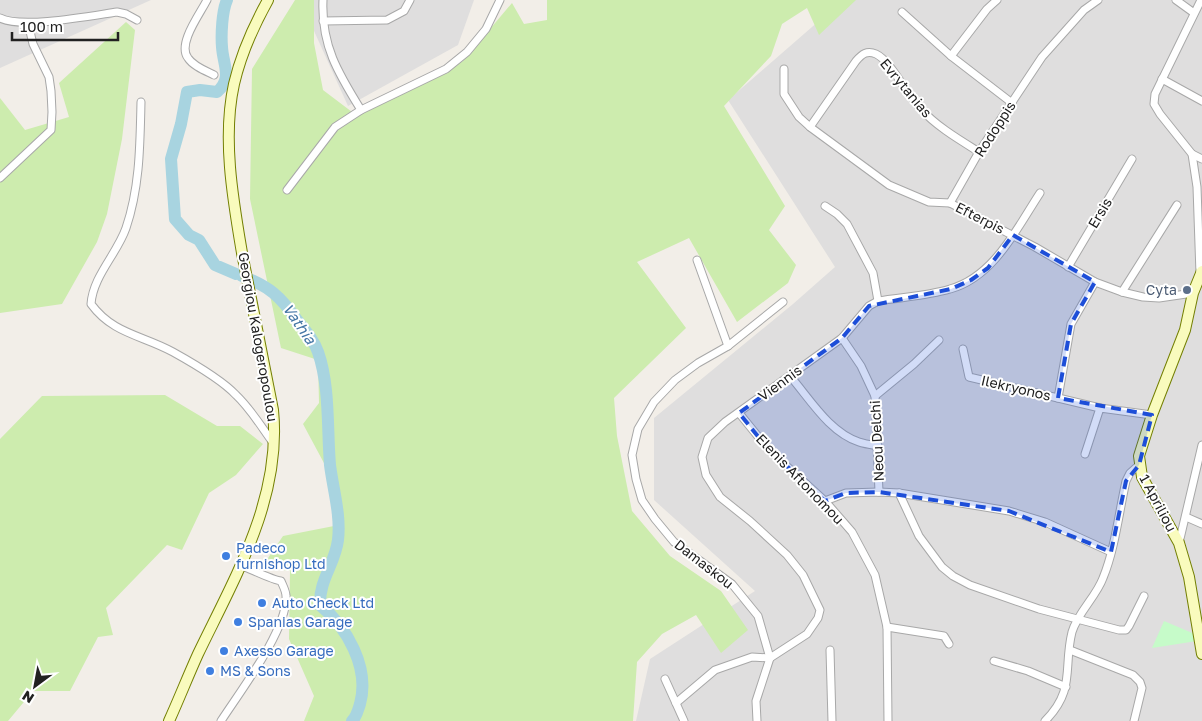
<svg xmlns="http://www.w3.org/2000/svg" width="1202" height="721" viewBox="0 0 1202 721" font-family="'Golos Text',sans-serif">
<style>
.residential{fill:#dfdede}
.grass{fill:#cdecae}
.park{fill:#c6fbc9}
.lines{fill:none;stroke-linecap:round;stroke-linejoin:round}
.stream{stroke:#a8d4e0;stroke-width:2}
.river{stroke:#a8d4e0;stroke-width:12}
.street-casing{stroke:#a8a8a8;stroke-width:9}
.secondary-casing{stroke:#737f02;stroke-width:12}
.street{stroke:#fff;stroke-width:7}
.secondary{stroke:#f9fbbd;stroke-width:10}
.marked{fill:#1d4ed8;fill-opacity:0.2;stroke:#1d4ed8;stroke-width:4;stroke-dasharray:10 6;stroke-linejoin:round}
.service-dot{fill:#5c6f8a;stroke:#fff;stroke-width:2}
.shop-dot{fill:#3f7fe0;stroke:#fff;stroke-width:2}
.labels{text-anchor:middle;stroke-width:4;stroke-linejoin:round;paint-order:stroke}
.street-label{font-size:14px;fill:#212121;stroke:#fff}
.service-label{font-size:14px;fill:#4e5e75;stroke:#fff;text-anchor:end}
.shop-label{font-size:14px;fill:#366cbe;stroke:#fff;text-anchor:start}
.water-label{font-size:15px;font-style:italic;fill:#4476a5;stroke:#fff}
</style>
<rect width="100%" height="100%" fill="#f2eee8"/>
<g class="residential">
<polygon points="0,0 151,0 0,68"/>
<polygon points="300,0 474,0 458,45 348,106"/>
<polygon points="843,0 1202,0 1202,721 636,721 650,659 755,591 654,500 654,418 793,304 835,267 728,100"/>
</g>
<g class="grass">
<polygon points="295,0 314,0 314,43 323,90 356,115 463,61 512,3 524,24 547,20 547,0 856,0 819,35 807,8 782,24 771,56 724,106 785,206 769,230 796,265 788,283 737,322 689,238 637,262 686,328 614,398 617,436 632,511 670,556 721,591 748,630 721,653 696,615 662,634 637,662 633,721 304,721 314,696 289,639 290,571 262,567 283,536 339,525 339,491 303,424 319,403 318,360 281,348 250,199 252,69"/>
<polygon points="126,22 135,30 122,139 107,214 97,242 62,304 0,313 0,98 25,130 69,117 59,83"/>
<polygon points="165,395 217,426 240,426 263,444 236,475 209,493 182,550 167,545 106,608 113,635 98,637 70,691 33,691 8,721 0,721 0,439 42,396"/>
</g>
<polygon class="park" points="1164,621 1197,635 1197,641 1152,648"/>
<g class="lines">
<polyline class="stream" points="236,274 242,276"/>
<g class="river">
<path d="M227 0C222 11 221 35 222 47 223 65 233 78 217 92L200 90 187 92 181 124 171 159 175 219 189 235 199 240 215 265 236 274"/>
<path d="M242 276C270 287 280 296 297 320 305 330 314 340 318 352 330 386 327 429 330 465 333 489 341 515 338 540 335 564 319 580 320 605 347 627 370 668 360 704 358 710 357 716 352 721"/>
</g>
<g class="street-casing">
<g id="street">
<path d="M207 0C200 14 177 44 188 58 193 66 206 71 214 75"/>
<path d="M323 0C321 45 338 73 361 110"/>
<polyline points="1176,0 1194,13"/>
<polyline points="902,12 951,56 1012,103"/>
<path d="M0 18C22 29 90 16 117 12L126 14 137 20"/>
<polyline points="323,21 387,20 404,11 410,0"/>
<polyline points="951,56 987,9 997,0"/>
<polyline points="784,69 784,94 799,117 810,127 889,185 929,202 950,203 1035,247 1095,282 1122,292 1143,297 1159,298 1193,293"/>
<polyline points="1162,79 1202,101"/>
<path d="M141 102C140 144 140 187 126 228 117 254 93 276 91 304 113 334 142 335 173 352 191 362 222 380 236 395 251 409 262 428 274 444"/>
<path d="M810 127 856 61C862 54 867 50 876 54 891 61 907 95 920 108 936 126 958 139 979 152"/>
<polyline points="1192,154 1202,159"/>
<polyline points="0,178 51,130 52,112 51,91 49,77 33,44 28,23"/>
<polyline points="287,190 335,127 361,110 446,69 467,52 486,29 500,0"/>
<polyline points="950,203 979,152 1042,57 1084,10 1098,0"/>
<polyline points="825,206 837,214 847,224 873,273 878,301"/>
<polyline points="697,260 728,346"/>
<polyline points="1068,267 1132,159"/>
<polyline points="1200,274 1197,187 1192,154 1160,114 1154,104 1155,94 1201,0"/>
<polyline points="1122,292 1177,205"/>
<polyline points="842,338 861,366 875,396 879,492"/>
<polyline points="963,349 969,377 1058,398 1071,324 1095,282"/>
<path d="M790 376C810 399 829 432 859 442 865 444 872 445 878 446"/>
<polyline points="875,396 914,364 939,340"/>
<polyline points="1058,398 1100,408"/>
<polyline points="739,413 769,450 825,501 852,532 875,575 887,627 888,721"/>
<polyline points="1085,454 1100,408 1152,415"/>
<polyline points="899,493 919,536 942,567 953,576 970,585 1039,609 1119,630 1126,630 1129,626 1144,596"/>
<polyline points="825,501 846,493 879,492 899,493 1009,511 1045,522 1111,552"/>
<polyline points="1186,517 1202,524"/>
<polyline points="1179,543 1202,445"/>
<polyline points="887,627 944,636 949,644"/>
<polyline points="830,650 832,721"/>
<polyline points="1070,650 1133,675 1140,682 1142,688 1134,721"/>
<polyline points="770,658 758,616 732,584 674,542 655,519 642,500 636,479 632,455 638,429 654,402 675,380 698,363 728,346 783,302"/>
<polyline points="994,661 1028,671 1066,687"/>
<polyline points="665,679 684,721"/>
<polyline points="676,703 715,670 752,657 770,658"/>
<path d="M221 721C239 693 288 629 286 596 286 591 283 586 281 581 272 580 251 569 240 565"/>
<path d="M757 721 756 701 770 658 807 634 818 618 820 610 803 575 787 555 750 521 720 497 706 475 702 457 708 438 725 422 842 338 869 306 878 301C902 297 927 296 950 289 994 277 1017 228 1040 193"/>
<path d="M1045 721C1076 690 1063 668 1072 632 1078 612 1096 597 1103 578 1115 549 1119 512 1126 481L1130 473 1139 465"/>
</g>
</g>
<g class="secondary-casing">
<g id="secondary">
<polyline points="1202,271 1193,293 1185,330 1152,415 1139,456 1142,477 1179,543 1189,577 1202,654"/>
<path d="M169 721C179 699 188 676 198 654 235 577 282 498 273 410 263 358 252 306 242 253 233 200 222 138 234 84 241 54 253 27 268 0"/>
</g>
</g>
<use href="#street" class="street"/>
<use href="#secondary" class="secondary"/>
</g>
<path class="marked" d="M1013 235 1095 282 1071 324 1058 398 1152 415 1139 465 1126 481 1111 552 1009 511 879 492 846 493 825 501 769 450 739 413 842 338 869 306 951 289 971 280 988 268Z"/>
<circle class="service-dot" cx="1187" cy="290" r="5"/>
<g class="shop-dot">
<circle cx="226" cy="556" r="5"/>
<circle cx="262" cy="603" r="5"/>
<circle cx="238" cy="622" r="5"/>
<circle cx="224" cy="651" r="5"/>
<circle cx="210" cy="671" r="5"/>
</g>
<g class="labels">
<g class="street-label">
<text transform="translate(906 88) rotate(50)" y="5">Evrytanias</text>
<text transform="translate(995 129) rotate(-57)" y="5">Rodoppis</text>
<text transform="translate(1100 213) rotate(-59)" y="5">Ersis</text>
<text transform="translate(980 218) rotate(27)" y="5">Efterpis</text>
<text transform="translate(258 337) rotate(80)" y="5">Georgiou Kalogeropoulou</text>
<text transform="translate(780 383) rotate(-36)" y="5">Viennis</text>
<text transform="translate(1016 388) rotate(13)" y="5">Ilekryonos</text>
<text transform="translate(877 441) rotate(-93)" y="5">Neou Delchi</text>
<text transform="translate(800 479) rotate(46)" y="5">Elenis Aftonomou</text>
<text transform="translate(1158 503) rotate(62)" y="5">1 Apriliou</text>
<text transform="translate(704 564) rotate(38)" y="5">Damaskou</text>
</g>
<g class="service-label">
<text x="1177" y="295">Cyta</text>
</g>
<g class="shop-label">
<text x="236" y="553">Padeco<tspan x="236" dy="16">furnishop Ltd</tspan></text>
<text x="272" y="608">Auto Check Ltd</text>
<text x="248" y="627">Spanias Garage</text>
<text x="234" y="656">Axesso Garage</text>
<text x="220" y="676">MS &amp; Sons</text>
</g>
<g class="water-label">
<text transform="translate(299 324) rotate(55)" y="5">Vathia</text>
</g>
</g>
<g transform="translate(35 686) rotate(212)" stroke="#ffffff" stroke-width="4" paint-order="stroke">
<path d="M0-4L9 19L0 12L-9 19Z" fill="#212121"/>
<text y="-8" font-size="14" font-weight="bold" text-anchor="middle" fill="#212121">N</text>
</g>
<path d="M12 32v8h106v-8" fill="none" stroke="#212121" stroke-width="2.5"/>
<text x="20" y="32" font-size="15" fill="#212121" stroke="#ffffff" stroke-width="4" paint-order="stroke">100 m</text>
</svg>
